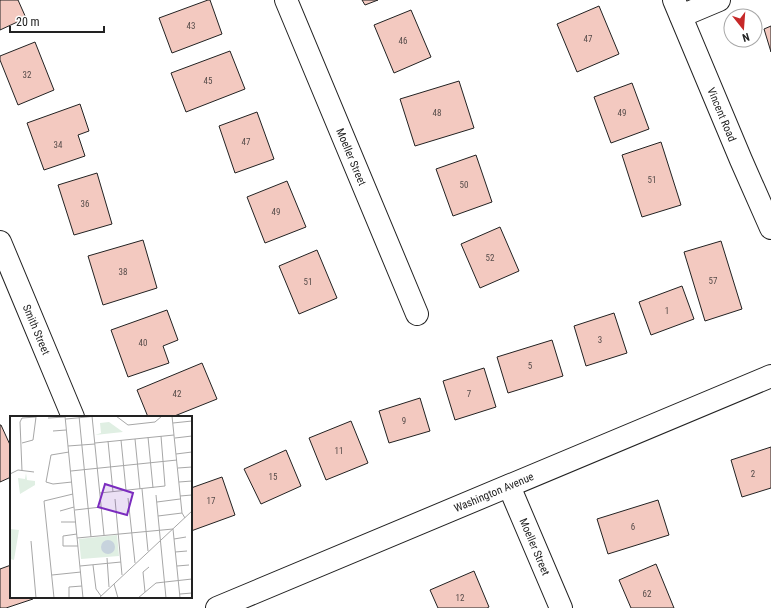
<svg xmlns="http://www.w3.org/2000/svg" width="771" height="608" viewBox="0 0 771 608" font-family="'Roboto Condensed',sans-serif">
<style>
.building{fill:#f3c9c0;stroke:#222}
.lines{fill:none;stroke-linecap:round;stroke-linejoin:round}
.minor-casing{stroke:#222;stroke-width:24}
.minor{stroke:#fff;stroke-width:22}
.labels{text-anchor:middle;stroke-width:3;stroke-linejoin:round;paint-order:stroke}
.number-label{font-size:9px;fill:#564c4a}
.street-label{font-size:11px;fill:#222;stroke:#fff}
.inset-road{fill:none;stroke:#a7a7a7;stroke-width:1}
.view{fill:#7b2cbf;fill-opacity:0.15;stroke:#7b2cbf;stroke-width:2}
.inset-edge{fill:none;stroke:#222;stroke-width:2}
</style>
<rect width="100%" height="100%" fill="#fff"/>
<g class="building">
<polygon points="0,0 18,0 26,18 0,30"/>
<polygon points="208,0 210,0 222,34 172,53 159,18"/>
<polygon points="362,0 378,0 365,5"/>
<polygon points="599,6 619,54 577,72 557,24"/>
<polygon points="411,10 431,57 394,73 374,25"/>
<polygon points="771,26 771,52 764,29"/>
<polygon points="35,42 54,90 18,105 0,60 0,56"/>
<polygon points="230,51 245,89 186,112 171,73"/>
<polygon points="459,81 474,128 415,146 400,99"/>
<polygon points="632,83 649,129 611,143 594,97"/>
<polygon points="80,104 89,131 78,135 85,156 44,170 27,123"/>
<polygon points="257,112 274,159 235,173 219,126"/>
<polygon points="661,142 681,205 642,217 622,155"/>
<polygon points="476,155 492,202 453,216 436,169"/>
<polygon points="97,173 112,224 74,235 58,185"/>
<polygon points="287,181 306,227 265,243 247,197"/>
<polygon points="500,227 519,271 480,288 461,244"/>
<polygon points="143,240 157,288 103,305 88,256"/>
<polygon points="721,241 742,309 705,321 684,252"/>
<polygon points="317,250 337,298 299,314 279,266"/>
<polygon points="682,286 694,319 651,335 639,302"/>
<polygon points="167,310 178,340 163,346 169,363 128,377 111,330"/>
<polygon points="614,313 627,353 586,366 574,326"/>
<polygon points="552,340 563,376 508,393 497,357"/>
<polygon points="202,363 217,399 172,417 148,417 137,390"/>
<polygon points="484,368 496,407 455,420 443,381"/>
<polygon points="420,398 430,431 389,443 379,411"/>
<polygon points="351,421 368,463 326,480 309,438"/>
<polygon points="0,425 1,425 11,447 11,477 0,482"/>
<polygon points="771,447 771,488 742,497 731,460"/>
<polygon points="286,450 301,486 261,504 244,469"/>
<polygon points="222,477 235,515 191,531 191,488"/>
<polygon points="658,500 669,535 608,554 597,519"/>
<polygon points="656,564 674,608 631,608 619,580"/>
<polygon points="11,565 11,597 32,597 33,599 6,608 0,608 0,569"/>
<polygon points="474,571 489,607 487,608 438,608 430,590"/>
</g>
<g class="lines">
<g class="minor-casing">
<g id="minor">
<path id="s1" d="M286 0 417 314"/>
<path id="s2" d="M674 0 741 160 771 228"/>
<polyline points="681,16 719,0"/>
<path id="s3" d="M0 242 73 417"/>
<path id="s4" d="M509 486 561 608"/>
<path id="s5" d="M217 608 771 376"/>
</g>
</g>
<use href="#minor" class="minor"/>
</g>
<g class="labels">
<g class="number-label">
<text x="191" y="29">43</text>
<text x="588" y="42">47</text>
<text x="403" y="44">46</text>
<text x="27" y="78">32</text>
<text x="208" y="84">45</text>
<text x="437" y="116">48</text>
<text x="622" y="116">49</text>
<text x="246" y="145">47</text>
<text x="58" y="148">34</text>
<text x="652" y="183">51</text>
<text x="464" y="188">50</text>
<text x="85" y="207">36</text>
<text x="276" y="215">49</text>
<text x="490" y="261">52</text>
<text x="123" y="275">38</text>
<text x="713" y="284">57</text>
<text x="308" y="285">51</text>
<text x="667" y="314">1</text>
<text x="600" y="343">3</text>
<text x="143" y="346">40</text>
<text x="530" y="369">5</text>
<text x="177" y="397">42</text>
<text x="469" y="397">7</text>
<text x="404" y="424">9</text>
<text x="339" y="454">11</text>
<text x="753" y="477">2</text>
<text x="273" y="480">15</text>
<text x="211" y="504">17</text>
<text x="633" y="530">6</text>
<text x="647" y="597">62</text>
<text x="460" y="601">12</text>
</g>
<g class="street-label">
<text dy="4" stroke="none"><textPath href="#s2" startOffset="124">Vincent Road</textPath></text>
<text dy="4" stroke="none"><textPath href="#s1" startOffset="170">Moeller Street</textPath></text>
<text dy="4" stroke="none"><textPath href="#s3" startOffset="95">Smith Street</textPath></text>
<text dy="4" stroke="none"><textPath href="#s5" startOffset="300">Washington Avenue</textPath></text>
<text dy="4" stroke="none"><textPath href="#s4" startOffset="66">Moeller Street</textPath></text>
</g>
</g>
<g transform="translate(10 416)">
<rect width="182" height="182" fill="#fff"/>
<path d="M99 6 113 16 85 19 91 17 90 7ZM16 57 17 64 25 65V69L10 78 8 62 15 63ZM0 113 9 114 4 144 0 143ZM107 119 109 140 71 143 69 123Z" fill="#e0efe3"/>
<path d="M91 131a7 7 0 1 1 14 0a7 7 0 1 1-14 0Z" fill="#c7d3dd"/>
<path class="inset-road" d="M55 0 73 182M69 0 81 121M82 0 94 119M106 0 118 9 145 6 152 0M162 0 172 97 175 102M38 2 55 1M56 3 87 0M163 7 182 5M43 15 56 14M138 21 143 72M165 22 182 20M125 23 130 73M111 24 116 74M98 25 103 76M12 27 23 24 26 1M85 27 164 19M58 30 85 28M59 36 41 39 36 66 43 68 62 66M166 38 182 36M168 52 182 51M12 55 10 6 12 2 26 1M61 55 167 44M0 58 8 54 24 56M169 66 182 65M132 73 138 135M90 77 155 70 151 20M146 79 156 182M170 80 182 79M118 82 125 147M105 83 112 159M147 86 170 83M65 94 91 91M50 95 64 91M148 100 172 97M51 106H66M67 118 53 120V130H68M67 122 163 113 170 182M164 123 176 121M21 125 26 182M165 136 177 135M97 142 99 171M83 149 86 173 91 180M70 150 111 146M167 150 179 149M42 159 71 156M104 168 108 182M135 176 133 156 139 151M170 178 182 177M44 182 34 85 63 78M59 182V171L72 170M89 182 182 95M128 182 146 167 182 163"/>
<path class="view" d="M95 68 123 77 117 99 88 91Z"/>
<rect width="182" height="182" class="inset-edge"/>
</g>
<g transform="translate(743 28) rotate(163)"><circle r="19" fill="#ffffff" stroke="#a7a7a7"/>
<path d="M0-3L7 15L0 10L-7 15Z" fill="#c62828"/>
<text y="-6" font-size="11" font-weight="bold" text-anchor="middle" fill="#222222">N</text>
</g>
<path d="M10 26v6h94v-6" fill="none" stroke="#222222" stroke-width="2"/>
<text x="16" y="26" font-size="12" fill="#222222" stroke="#ffffff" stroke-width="3" paint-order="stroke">20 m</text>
</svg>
